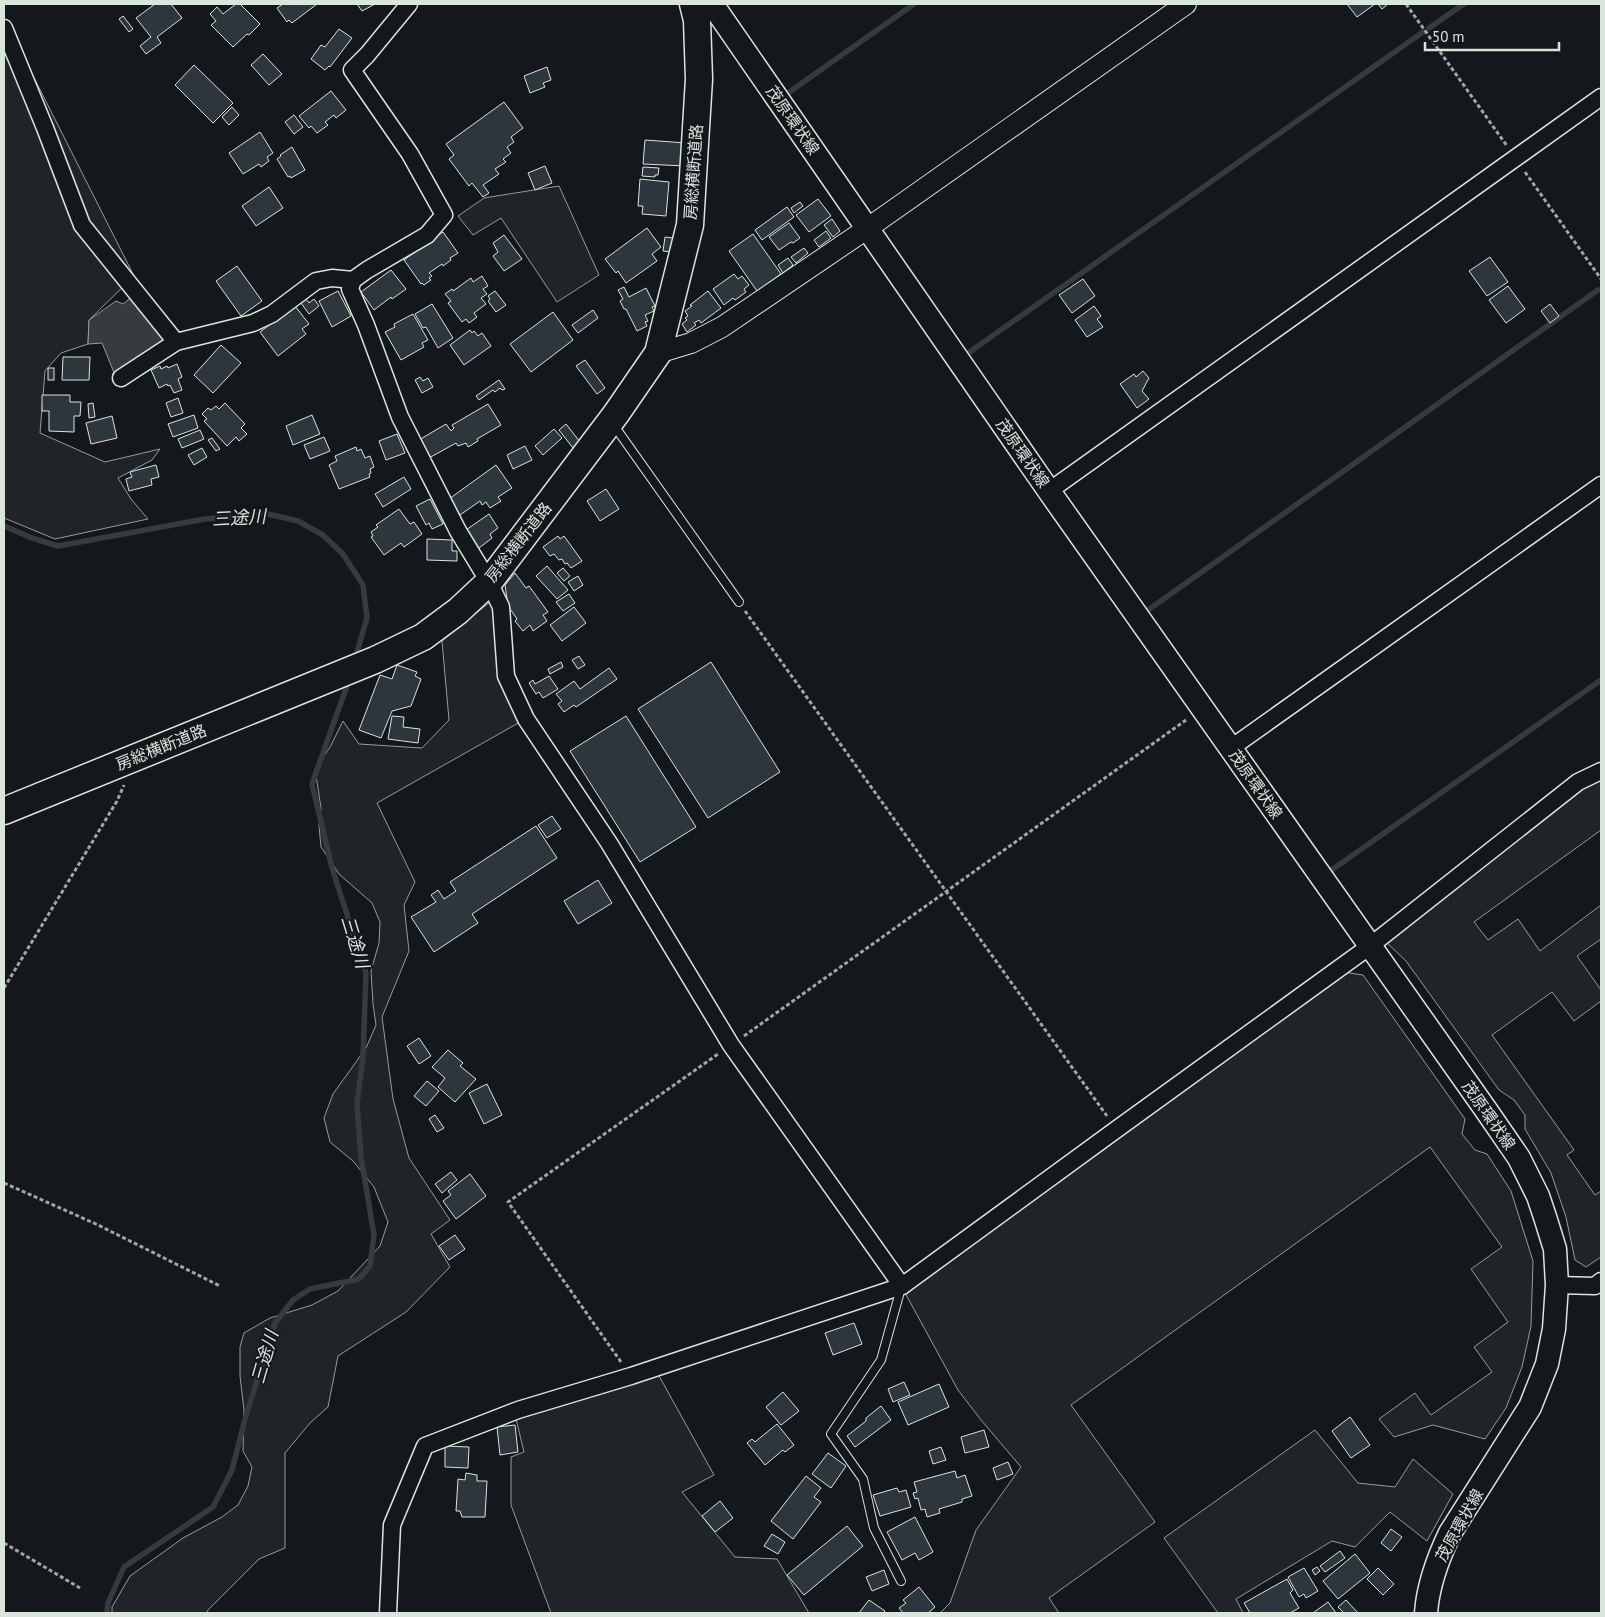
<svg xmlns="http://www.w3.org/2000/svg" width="1605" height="1617" viewBox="0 0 1605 1617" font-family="'PT Sans','Noto Sans JP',sans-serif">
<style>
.green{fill:#202428;stroke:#939e99}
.water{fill:#363b3e;stroke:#939e99}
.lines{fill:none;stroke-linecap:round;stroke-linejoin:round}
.stream{stroke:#363b3e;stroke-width:5.5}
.building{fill:#2c363c;stroke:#d8e6dc}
.service-casing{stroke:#d8e6dc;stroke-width:10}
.minor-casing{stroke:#d8e6dc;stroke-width:19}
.tertiary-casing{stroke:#d8e6dc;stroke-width:22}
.secondary-casing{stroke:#d8e6dc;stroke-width:25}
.trunk-casing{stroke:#d8e6dc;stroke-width:29}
.path{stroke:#9da8a2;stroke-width:3;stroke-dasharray:4 2.5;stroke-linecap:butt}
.service{stroke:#14181c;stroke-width:8}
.minor{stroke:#14181c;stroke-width:16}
.tertiary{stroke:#14181c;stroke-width:20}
.secondary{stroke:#14181c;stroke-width:22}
.trunk{stroke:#14181c;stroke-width:26}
.labels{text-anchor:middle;stroke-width:4;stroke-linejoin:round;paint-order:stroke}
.street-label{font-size:16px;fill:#d8e6dc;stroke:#14181c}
.water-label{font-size:18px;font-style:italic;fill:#d8e6dc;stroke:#14181c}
</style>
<rect width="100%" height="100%" fill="#14181c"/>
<g class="green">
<polygon points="4,27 9,28 134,276 89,320 88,344 61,353 45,371 40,433 105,462 160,449 152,460 118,478 131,499 148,519 55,539 4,518"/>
<polygon points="559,186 599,275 557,302 501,218 473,235 458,216 484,198"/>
<polygon points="495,598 520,722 377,803 415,882 404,905 409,951 382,1017 393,1099 409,1158 450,1220 431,1234 450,1267 406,1312 338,1356 328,1407 310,1423 285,1453 285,1548 259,1559 208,1610 207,1613 112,1613 112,1607 130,1576 183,1538 222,1517 238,1505 248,1486 252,1467 243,1451 244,1410 240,1376 240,1347 244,1333 270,1318 312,1305 338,1291 380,1246 388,1222 374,1187 353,1161 330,1142 324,1118 333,1094 366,1048 376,1025 373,1004 371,971 379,943 380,922 372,903 339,874 321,847 319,826 321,808 315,769 330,747 343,721 359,744 422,748 449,720 442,641"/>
<polygon points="1601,776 1601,830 1474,922 1488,940 1518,919 1540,951 1601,905 1601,939 1577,956 1601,990 1601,1001 1574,1021 1552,992 1492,1035 1574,1150 1567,1155 1595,1195 1601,1191 1601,1257 1586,1267 1575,1260 1566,1217 1551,1173 1525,1129 1525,1115 1514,1100 1499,1090 1406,961 1384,940 1583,784"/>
<polygon points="1343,972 1363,975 1465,1119 1462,1134 1475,1150 1487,1154 1511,1191 1533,1261 1531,1326 1522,1367 1506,1408 1485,1439 1433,1425 1394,1437 1379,1419 1415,1393 1431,1415 1492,1372 1474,1347 1508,1322 1471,1269 1502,1247 1430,1147 1071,1405 1155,1522 1049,1598 1059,1613 940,1613 950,1603 976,1530 1021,1467 981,1420 958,1390 904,1291"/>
<polygon points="658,1374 714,1475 682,1492 735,1557 777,1559 809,1613 551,1613 511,1505 511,1457 524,1452 515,1415"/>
<polygon points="1315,1430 1358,1483 1395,1487 1413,1459 1453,1494 1427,1541 1390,1512 1355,1547 1332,1541 1236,1599 1243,1613 1218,1613 1164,1538"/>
</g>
<polygon class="water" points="133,296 164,335 165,343 115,375 102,343 88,344 89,320 116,301 123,304"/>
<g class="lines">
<g class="stream">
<polyline points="1429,28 1464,4"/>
<polyline points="788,93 914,4"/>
<polyline points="964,356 1423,32"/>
<polyline points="4,526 32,538 58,546 205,519 268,514 298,521 323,535 343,554 363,585 367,618 355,659"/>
<polyline points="1144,613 1598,290"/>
<polyline points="1326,874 1601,680"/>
<polyline points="107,1613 108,1603 124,1567 213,1507 232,1470 245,1419 275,1323 293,1300 310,1289 359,1279 370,1266 374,1235 361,1157 357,1104 363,1057 366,973 332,868 312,784 349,680"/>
</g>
</g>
<g class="building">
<polygon points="155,4 171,4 182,18 157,37 161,43 146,54 140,46 151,37 136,18"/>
<polygon points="236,4 240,4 260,24 249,35 247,34 233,47 211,25 216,21 210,14 217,7 223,14"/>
<polygon points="283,4 317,4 292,23 289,20 287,22 277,8"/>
<polygon points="357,4 375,4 362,11"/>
<polygon points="1347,4 1375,4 1357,17"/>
<polygon points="1378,4 1388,4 1382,9"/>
<polygon points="123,16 133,29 129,32 119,19"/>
<polygon points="339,29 352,38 330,67 329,66 325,70 311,59 321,45 325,47"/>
<polygon points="263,54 282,74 269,85 251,65"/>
<polygon points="194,65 233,103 213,123 175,85"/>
<polygon points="547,67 551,80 543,83 545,87 530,93 524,76"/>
<polygon points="331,91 346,110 336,118 334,115 325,122 328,125 317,133 311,126 309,128 299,116"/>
<polygon points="504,102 523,128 511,137 514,142 507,147 511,153 503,159 506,162 495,169 499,174 483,185 489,193 483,197 472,183 469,186 449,159 454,155 446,144"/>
<polygon points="232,107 239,115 229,125 222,117"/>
<polygon points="294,115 303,127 294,134 285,122"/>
<polygon points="260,132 273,153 267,157 269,161 261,167 259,164 243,174 229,153"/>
<polygon points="645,140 686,143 685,166 643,164"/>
<polygon points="292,147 305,170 291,178 290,176 288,177 277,159 281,156 280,155"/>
<polygon points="545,166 552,183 535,190 528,173"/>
<polygon points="643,167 659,168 658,175 655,175 655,177 642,176"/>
<polygon points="640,179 669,182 666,216 642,214 643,206 638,206"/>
<polygon points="269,187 283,208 256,226 242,206"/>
<polygon points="818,199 831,216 809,232 796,215"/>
<polygon points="800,202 803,206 794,213 791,208"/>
<polygon points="787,207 794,217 762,240 755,230"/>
<polygon points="832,219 840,231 833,237 824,225"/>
<polygon points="789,223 800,238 793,243 791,242 779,250 769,237"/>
<polygon points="647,228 661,247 652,254 657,261 626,283 618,271 616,273 605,259"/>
<polygon points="826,231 831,238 819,247 814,240"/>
<polygon points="443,232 458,253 450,258 451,260 443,266 442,264 429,273 432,276 429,278 431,280 424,285 422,283 421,284 404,260"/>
<polygon points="753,234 781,274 757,291 729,251"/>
<polygon points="504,235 522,259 504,271 493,256 498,252 493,243"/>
<polygon points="665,237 673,238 671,252 663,251"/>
<polygon points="804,248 808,253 796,263 791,257"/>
<polygon points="1490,257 1508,282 1487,296 1469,271"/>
<polygon points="788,258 793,265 783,273 778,265"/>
<polygon points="237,266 262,301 241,316 216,281"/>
<polygon points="391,270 406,289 392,299 391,297 374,310 361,292"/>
<polygon points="734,274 738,279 742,276 749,285 744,289 746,292 735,300 733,298 724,305 713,289"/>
<polygon points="482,276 488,286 483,289 487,294 481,298 486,304 474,313 477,317 469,323 466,319 462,322 448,303 451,301 445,294 452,289 453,291 471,278 473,282"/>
<polygon points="1083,279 1095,296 1072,313 1059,295"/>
<polygon points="1508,286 1525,309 1506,323 1489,300"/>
<polygon points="624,287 629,297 646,288 655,306 652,307 654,311 645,315 648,321 645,322 647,326 637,331 626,309 624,309 620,301 623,299 618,290"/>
<polygon points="338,291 351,316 332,327 319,301"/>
<polygon points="495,291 506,305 496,312 488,301 490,299 488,296"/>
<polygon points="708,291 721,308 701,323 699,320 694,323 696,325 687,332 682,324 687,320 685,318 688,316 685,311 692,306 690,305"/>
<polygon points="306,299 309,303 314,299 319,306 309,314 301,303"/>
<polygon points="432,304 453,338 438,348 426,327 423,328 415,314"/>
<polygon points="1550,304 1559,316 1550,323 1541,311"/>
<polygon points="295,306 309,324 302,329 306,334 278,356 260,332"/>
<polygon points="1094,306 1101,316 1097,319 1103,327 1087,337 1075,320"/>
<polygon points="593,310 598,318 578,333 572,325"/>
<polygon points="553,312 573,340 531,372 510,344"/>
<polygon points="413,314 428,340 422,343 424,347 401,360 385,332 395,327 394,324"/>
<polygon points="470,330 472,333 474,331 478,336 482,333 491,346 464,365 450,345"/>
<polygon points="221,345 241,363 213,393 194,375"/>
<polygon points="63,357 90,357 89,380 62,380"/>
<polygon points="585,360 605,388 597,394 576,366"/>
<polygon points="177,364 182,377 178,379 182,390 174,393 170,385 168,386 167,384 159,388 151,370 160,366 161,369 167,366 168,368"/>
<rect x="48" y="368" width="6" height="12"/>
<polygon points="1143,371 1149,378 1142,391 1149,399 1137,408 1120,384 1134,374 1136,377"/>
<polygon points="420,377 423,381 428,378 433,387 422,393 415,380"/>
<polygon points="499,380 505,389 502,390 500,388 495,392 493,390 479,400 476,396"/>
<polygon points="42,395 70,395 70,402 81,402 80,416 74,416 74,432 49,431 49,411 42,411"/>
<polygon points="178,398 183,413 171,417 166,403"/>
<polygon points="93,403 95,417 89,418 88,404"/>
<polygon points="225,403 245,424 241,428 247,434 239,441 236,437 227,446 204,421 207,419 202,414 208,408 211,410 216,406 219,409"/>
<polygon points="488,404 501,425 477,439 478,441 468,447 466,443 458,446 456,443 429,458 419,440 446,424 451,431 454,428 452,425"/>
<polygon points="194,415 198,428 173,437 168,424"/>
<polygon points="312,415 320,434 293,445 286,426"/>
<polygon points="112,416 117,438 91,444 86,423"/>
<polygon points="566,424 580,442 573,448 559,430"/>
<polygon points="554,429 562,438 543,455 535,446"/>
<polygon points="200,430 204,439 182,448 178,439"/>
<polygon points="397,434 405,453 386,460 379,441"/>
<polygon points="324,437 330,451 310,459 304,445"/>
<polygon points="212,438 220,449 216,451 208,440"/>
<polygon points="525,446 532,460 513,469 507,455"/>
<polygon points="356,447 357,451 361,449 365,458 370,456 374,467 370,469 371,473 369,474 370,477 339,489 329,465 337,461 335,456"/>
<polygon points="202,448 207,457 194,465 188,455"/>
<polygon points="156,465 159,477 151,479 152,485 129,491 126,479 132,477 130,472"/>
<polygon points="496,465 512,488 498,497 501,501 490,508 486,502 482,505 480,501 460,515 449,499"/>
<polygon points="404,477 411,489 383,507 375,494"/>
<polygon points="606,489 619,509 600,521 587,501"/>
<polygon points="430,499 443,524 432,529 429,523 426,525 416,506"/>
<polygon points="399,509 410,524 414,522 422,534 404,547 401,543 384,555 371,537 373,536 371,532 378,527 376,525"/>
<polygon points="489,514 498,528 490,534 492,538 479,548 466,530"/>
<polygon points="558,536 560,539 564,536 582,561 571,568 567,563 565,564 562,559 559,560 554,554 550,556 543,547"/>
<polygon points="427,539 452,540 452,551 457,551 457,561 427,560"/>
<polygon points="547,566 568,590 557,599 536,576"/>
<polygon points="563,568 570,576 564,581 557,573"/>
<polygon points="515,573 526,588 529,586 548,612 543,615 547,621 533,631 530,625 523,631 515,621 517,619 508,606 505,585"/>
<polygon points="578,576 583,585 574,591 568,582"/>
<polygon points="569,594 575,603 563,611 556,602"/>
<polygon points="574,607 586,623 562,641 550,625"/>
<polygon points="579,656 585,665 578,669 572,660"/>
<polygon points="561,662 563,667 550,674 548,669"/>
<polygon points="711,662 780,772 708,818 638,709"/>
<polygon points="397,665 417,672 415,676 421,679 411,706 392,711 381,738 359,730 380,675 392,679"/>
<polygon points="609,668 617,679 576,707 574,705 564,712 558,704 562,701 556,694 574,681 580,689"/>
<polygon points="549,676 558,689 543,698 539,692 536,694 529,683 533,680 535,684"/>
<polygon points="392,716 404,717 403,727 420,729 418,743 388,739"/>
<polygon points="626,716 696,827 640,862 570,751"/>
<polygon points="552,816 561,829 547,838 538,825"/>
<polygon points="536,826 557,858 472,914 478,923 434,952 411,917 436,902 431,895 438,890 444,899 456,891 450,882"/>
<polygon points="598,880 612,903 578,924 564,901"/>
<polygon points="419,1038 431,1056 419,1064 407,1046"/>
<polygon points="448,1050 463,1063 460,1066 476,1079 455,1102 438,1087 445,1078 432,1067"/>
<polygon points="427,1081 439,1091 426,1106 414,1096"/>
<polygon points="487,1084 502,1115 484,1124 469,1093"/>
<polygon points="435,1115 444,1128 437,1132 429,1119"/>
<polygon points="451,1172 457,1180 442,1193 435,1184"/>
<polygon points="470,1174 486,1196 456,1219 443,1201 451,1195 448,1191"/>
<polygon points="455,1235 465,1249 449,1260 439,1246"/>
<polygon points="854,1323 862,1344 833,1355 825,1333"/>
<polygon points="904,1382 910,1395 893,1402 888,1389"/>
<polygon points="939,1384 949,1407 908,1425 898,1402"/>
<polygon points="783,1392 799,1411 781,1425 766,1407"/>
<polygon points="881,1406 891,1420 855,1447 847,1436 866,1421 866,1418"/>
<polygon points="1350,1417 1370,1445 1351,1458 1332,1431"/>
<polygon points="777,1424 794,1445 785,1452 783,1450 765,1465 747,1443 752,1439 755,1442"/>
<polygon points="515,1425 518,1452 500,1455 497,1427"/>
<polygon points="984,1430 989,1447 965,1453 961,1437"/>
<polygon points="445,1446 469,1447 468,1468 445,1467"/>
<polygon points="941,1447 946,1460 933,1464 929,1451"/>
<polygon points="828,1453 846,1466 831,1488 812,1474"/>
<polygon points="1008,1462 1013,1474 997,1480 993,1468"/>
<polygon points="955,1471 957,1478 965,1475 972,1496 962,1499 962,1502 939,1509 940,1513 927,1517 925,1509 921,1510 918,1498 915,1499 913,1493 917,1492 914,1482"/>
<polygon points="466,1473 477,1475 477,1481 487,1481 485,1517 462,1517 460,1511 456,1511 458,1479 465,1480"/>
<polygon points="806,1476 821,1488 814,1497 821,1502 793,1539 771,1521"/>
<polygon points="897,1488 899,1492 906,1490 911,1507 880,1516 873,1495"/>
<polygon points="720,1501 733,1518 715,1532 702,1516"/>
<polygon points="915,1517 933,1552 919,1560 915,1553 902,1560 887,1532"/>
<polygon points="847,1526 863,1546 804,1595 787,1575"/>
<polygon points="1391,1529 1402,1537 1391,1551 1381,1543"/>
<polygon points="772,1534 785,1542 778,1554 764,1546"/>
<polygon points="1340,1551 1345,1558 1325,1572 1320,1566"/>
<polygon points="1355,1554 1370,1573 1338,1599 1323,1581"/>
<polygon points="1317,1567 1320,1571 1315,1575 1312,1570"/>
<polygon points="1304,1568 1318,1591 1306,1598 1304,1594 1299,1597 1288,1577"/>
<polygon points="1378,1568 1394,1584 1383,1595 1367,1579"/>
<polygon points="884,1570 889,1584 872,1591 866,1577"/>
<polygon points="1287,1579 1293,1590 1290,1593 1299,1608 1290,1613 1250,1613 1244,1603"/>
<polygon points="919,1587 935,1607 928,1613 903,1613 899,1608 906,1603 903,1600"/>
<polygon points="869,1600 885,1611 883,1613 859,1613"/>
<polygon points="1346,1600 1358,1613 1344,1613 1338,1607"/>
<polygon points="1328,1602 1336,1613 1313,1613"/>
</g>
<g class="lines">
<g class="service-casing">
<g id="service">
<polyline points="613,424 739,602"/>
<polyline points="901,1581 874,1528 863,1479 831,1434 881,1360 901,1288"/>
</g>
</g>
<g class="minor-casing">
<g id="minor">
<polyline points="409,4 367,55 352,70 410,154 444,215 427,235 367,270 353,280 350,289 366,325 400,417 458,531 489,582 501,607 506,676 526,719 609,843 731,1045 902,1286"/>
<polyline points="4,28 45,128 82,225 176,342 253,323 272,314 316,281 332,278 353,280"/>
<polyline points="121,378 176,342"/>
<polyline points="1049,491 1601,97"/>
<polyline points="1231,748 1601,485"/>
<polyline points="1557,1285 1595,1286 1601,1281"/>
<polyline points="388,1613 392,1525 425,1446 518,1410 631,1376 902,1286 1117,1129 1370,946 1578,782 1601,771"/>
</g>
</g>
<g class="tertiary-casing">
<polyline id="tertiary" points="658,353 691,343 722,327 868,228 1186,4"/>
</g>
<g class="secondary-casing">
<path id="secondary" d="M712 4 1049 491 1486 1110 1519 1158 1538 1196 1546 1220 1555 1249 1557 1285 1554 1329 1547 1364 1530 1407 1450 1533C1438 1558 1428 1585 1426 1613"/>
</g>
<g class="trunk-casing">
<polyline id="trunk" points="4,811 375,660 423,637 458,611 489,582 616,414 658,353 690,225 699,79 697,20 693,4"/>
</g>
<g class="path">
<polyline points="1406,4 1507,146"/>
<polyline points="1525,172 1601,279"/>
<polyline points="745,611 1107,1116"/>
<polyline points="4,988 117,801 124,785"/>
<polyline points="744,1036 1186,720"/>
<polyline points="4,1183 96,1224 220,1286"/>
<polyline points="621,1362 508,1202 718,1054"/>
<polyline points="4,1543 80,1588"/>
</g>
<use href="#service" class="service"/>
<use href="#minor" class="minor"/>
<use href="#tertiary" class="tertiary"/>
<use href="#secondary" class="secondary"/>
<use href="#trunk" class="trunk"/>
</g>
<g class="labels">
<g class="street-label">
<text transform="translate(793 120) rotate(55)" y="6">茂原環状線</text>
<text transform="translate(693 172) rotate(-86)" y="6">房総横断道路</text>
<text transform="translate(1023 453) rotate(55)" y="6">茂原環状線</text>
<text transform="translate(518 542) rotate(-52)" y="6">房総横断道路</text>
<text transform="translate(161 747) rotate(-22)" y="6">房総横断道路</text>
<text transform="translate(1256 784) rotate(55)" y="6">茂原環状線</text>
<text transform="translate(1489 1115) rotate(55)" y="6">茂原環状線</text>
<text transform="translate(1459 1525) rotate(-61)" y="6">茂原環状線</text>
</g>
<g class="water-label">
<text transform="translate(239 518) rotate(-3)" y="6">三途川</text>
<text transform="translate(355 942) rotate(73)" y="6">三途川</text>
<text transform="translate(265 1357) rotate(-74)" y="6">三途川</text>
</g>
</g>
<rect width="1605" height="1617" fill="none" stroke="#d8e6dc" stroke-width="10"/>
<path d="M1425 42v8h134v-8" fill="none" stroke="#d8e6dc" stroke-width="2.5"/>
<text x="1432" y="42" font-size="15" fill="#d8e6dc" stroke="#14181c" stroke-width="4" paint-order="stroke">50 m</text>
</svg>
